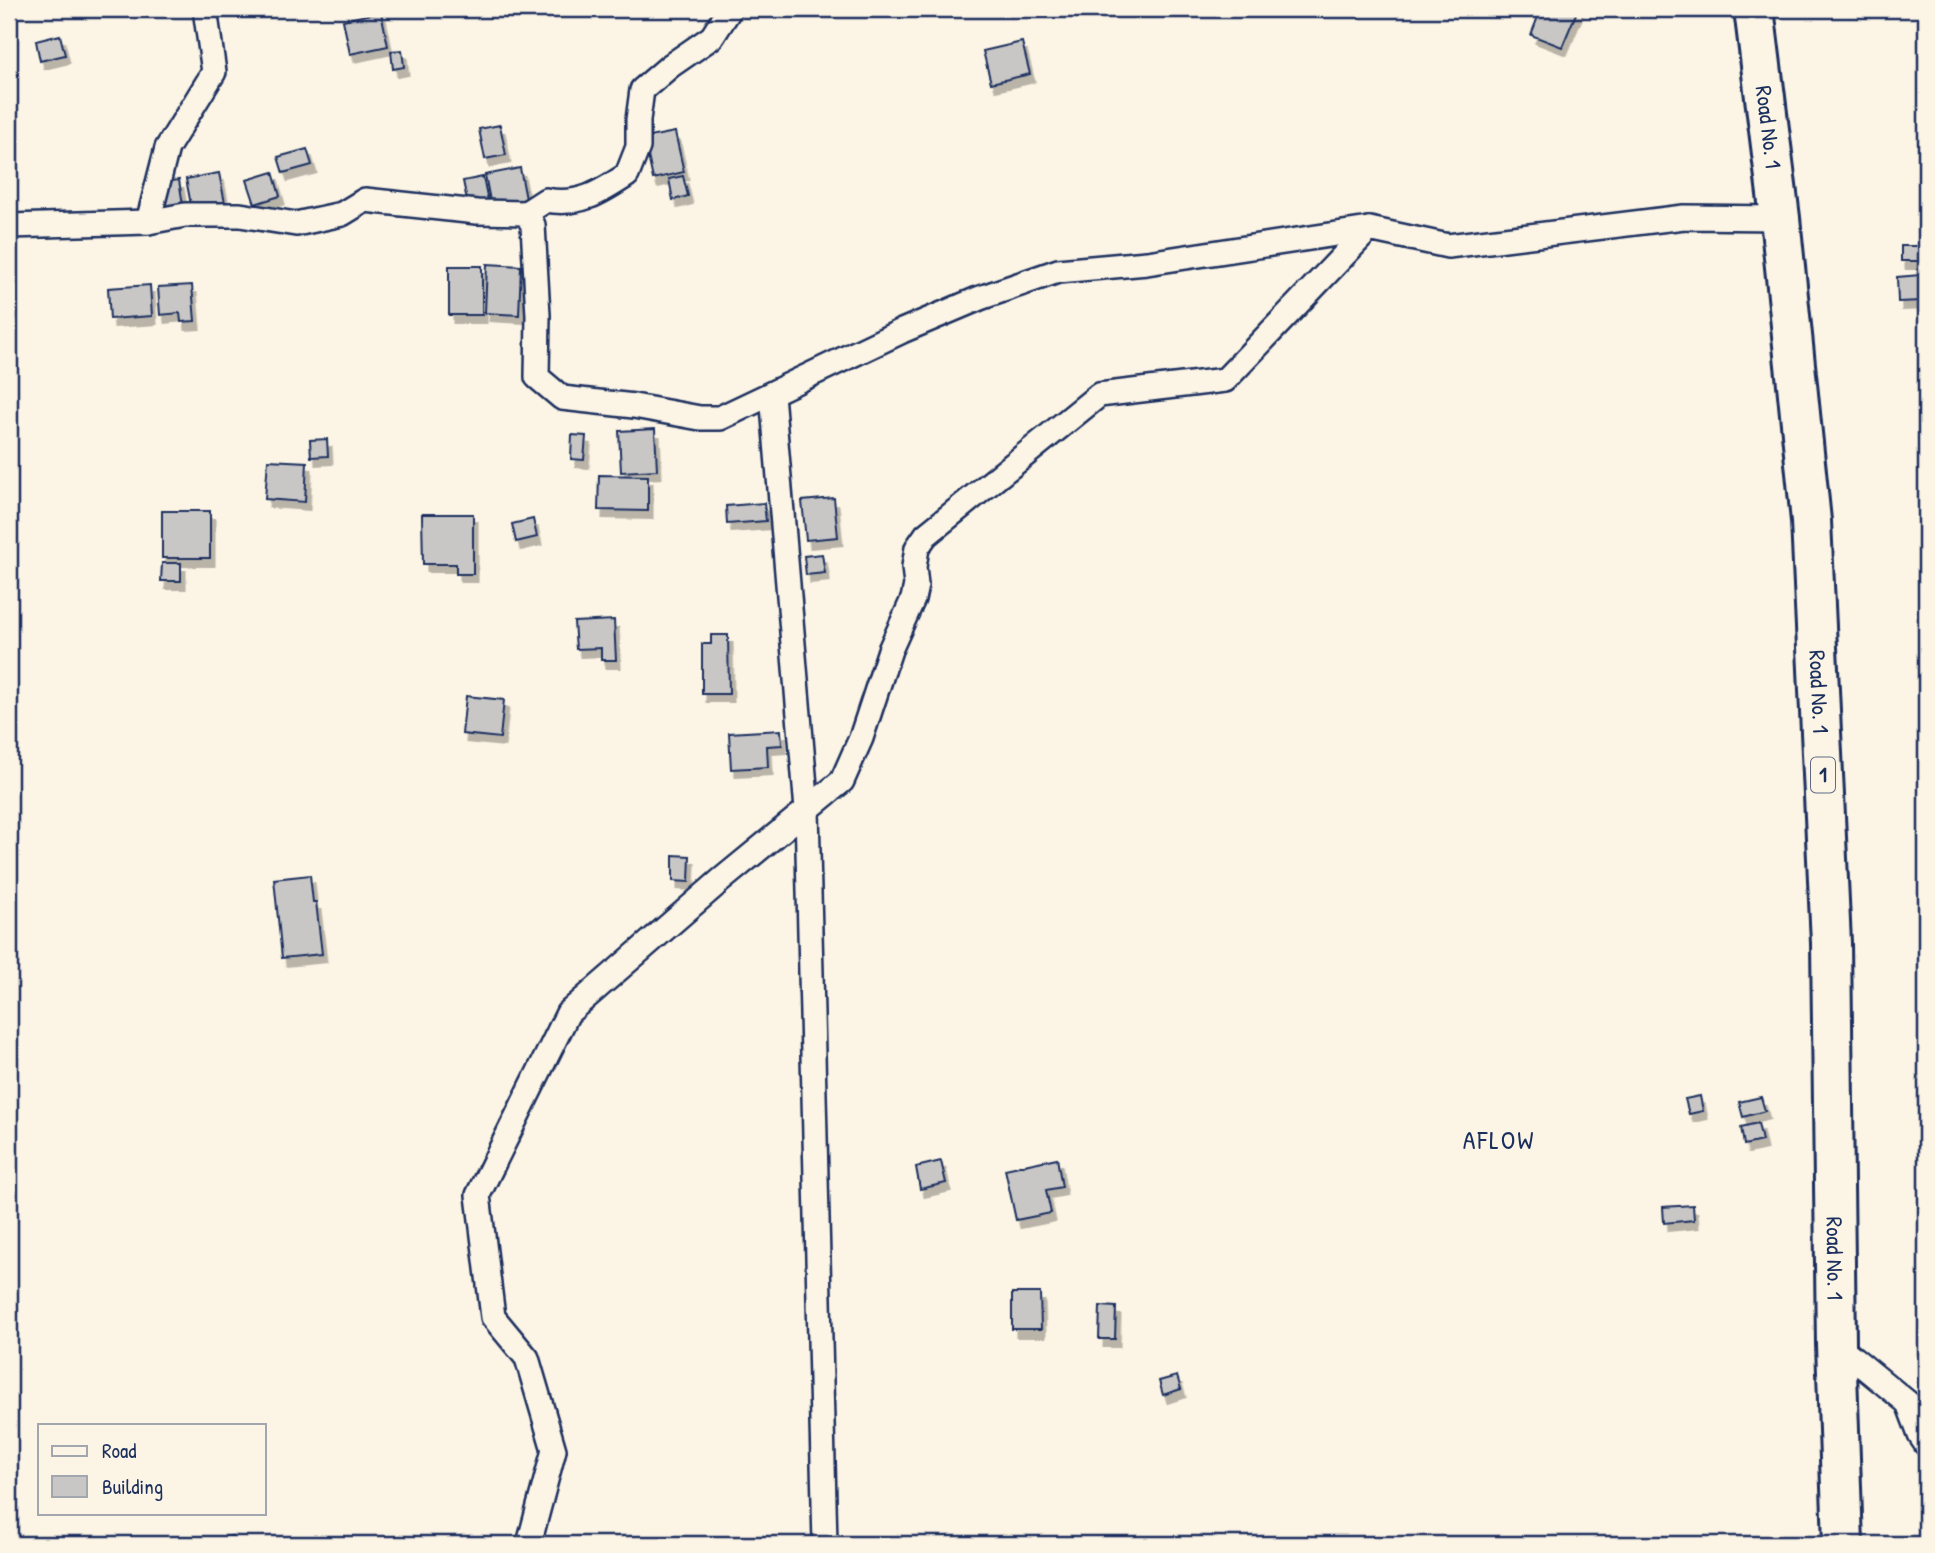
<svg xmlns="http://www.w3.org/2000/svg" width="1935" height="1553" viewBox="0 0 1935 1553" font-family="'Patrick Hand',sans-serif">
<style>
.building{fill:#c8c7c6;stroke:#1b2f5e;stroke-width:2;filter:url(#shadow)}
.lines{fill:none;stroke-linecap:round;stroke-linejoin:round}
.street-casing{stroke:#1b2f5e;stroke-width:28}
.highway-casing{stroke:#1b2f5e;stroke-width:44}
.street{stroke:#fcf5e5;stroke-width:23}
.highway{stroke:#fcf5e5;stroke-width:38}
.labels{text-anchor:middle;stroke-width:7;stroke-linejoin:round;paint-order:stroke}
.shield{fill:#fcf5e5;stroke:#5e6a86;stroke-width:2}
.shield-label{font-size:21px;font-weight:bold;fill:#1b2f5e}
.street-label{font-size:23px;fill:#1b2f5e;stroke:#fcf5e5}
.quarter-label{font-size:26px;letter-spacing:2px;fill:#1b2f5e;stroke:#fcf5e5}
</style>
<defs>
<filter id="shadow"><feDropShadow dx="4.5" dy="8" stdDeviation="0" flood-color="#0004"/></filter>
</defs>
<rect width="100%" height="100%" fill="#fcf5e5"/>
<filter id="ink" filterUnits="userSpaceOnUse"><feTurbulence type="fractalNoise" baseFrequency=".0143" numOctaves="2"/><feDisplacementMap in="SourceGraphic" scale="14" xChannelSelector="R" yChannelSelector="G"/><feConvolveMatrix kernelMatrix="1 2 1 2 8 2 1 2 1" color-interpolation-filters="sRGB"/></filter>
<g filter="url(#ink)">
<g class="building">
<polygon points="1541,9 1578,9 1562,47 1531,35"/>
<polygon points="381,12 388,46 350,54 343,20"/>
<polygon points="60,35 65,55 40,61 36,41"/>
<polygon points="1022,42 1030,74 991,83 983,51"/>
<polygon points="402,50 404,67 393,69 391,51"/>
<polygon points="500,125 506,155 485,159 479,129"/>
<polygon points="675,132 684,172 653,179 644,138"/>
<polygon points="307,149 312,165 283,173 278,157"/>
<polygon points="520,168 526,199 491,206 485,175"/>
<polygon points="273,172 280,196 255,204 247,180"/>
<polygon points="219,173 226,208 193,215 186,179"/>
<polygon points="683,176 688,196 673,200 669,179"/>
<polygon points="483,177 488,201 468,205 463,181"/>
<polygon points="179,180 184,211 163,215 158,183"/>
<rect x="1901" y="246" width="20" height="15"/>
<polygon points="487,264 521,266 519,315 485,313"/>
<rect x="449" y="266" width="33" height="49"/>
<polygon points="1920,275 1922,301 1898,302 1897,277"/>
<polygon points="150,285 152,316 110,319 108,288"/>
<polygon points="192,285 195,321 181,322 180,313 160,315 158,287"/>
<polygon points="655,429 657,470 621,472 619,431"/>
<polygon points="572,435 586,436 584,460 571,459"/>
<polygon points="327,439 328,456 311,457 310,440"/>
<polygon points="268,460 307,462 305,502 265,499"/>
<polygon points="599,475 648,476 648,511 598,510"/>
<polygon points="834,498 838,537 806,540 802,501"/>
<polygon points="764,503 766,521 727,524 726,506"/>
<rect x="162" y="511" width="48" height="47"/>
<polygon points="422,514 473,514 473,574 456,574 456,564 423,564"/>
<polygon points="533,519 537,537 516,542 512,524"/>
<polygon points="822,554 825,573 806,575 804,556"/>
<polygon points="162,563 181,563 181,581 161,581"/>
<polygon points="614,620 616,660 601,660 601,648 576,649 574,622"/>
<polygon points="711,635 728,635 729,694 702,694 702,644 711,644"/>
<polygon points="466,696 504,700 500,738 462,734"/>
<polygon points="781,730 782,745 767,746 768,767 731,769 729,733"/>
<polygon points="673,855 690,856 689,882 673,881"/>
<polygon points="310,875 313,902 316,902 322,954 282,958 274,879"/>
<polygon points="1700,1096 1703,1111 1689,1114 1685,1099"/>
<polygon points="1761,1097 1765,1111 1743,1117 1739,1102"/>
<polygon points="1758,1123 1762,1141 1744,1145 1741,1127"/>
<polygon points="1057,1158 1062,1187 1046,1190 1051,1213 1016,1220 1005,1169"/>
<polygon points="941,1161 946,1183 920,1189 916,1167"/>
<polygon points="1693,1205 1694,1220 1664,1223 1663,1207"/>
<polygon points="1012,1293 1040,1293 1041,1329 1012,1329"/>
<polygon points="1100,1306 1116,1307 1115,1339 1099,1339"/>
<polygon points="1177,1376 1181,1389 1163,1395 1159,1381"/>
<polygon points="232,1536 233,1544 219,1544 219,1538"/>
</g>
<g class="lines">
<g class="street-casing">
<g id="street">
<path d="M526 213 546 200C579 206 600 193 627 175L638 147V120L642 90 670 66 712 37 730 9"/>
<polyline points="148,222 167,148 214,72 205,9"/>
<polyline points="9,226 148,222 185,215 240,215 296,224 342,214 365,200 477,212 526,213 533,225 538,315 537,377 562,398 634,406 700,418 720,418 902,331 980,298 1058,271 1147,263 1369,229"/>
<polyline points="772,394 807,810 825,1544"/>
<polyline points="1836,1344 1908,1403 1920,1435 1926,1444"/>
<polyline points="529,1544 554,1450 527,1358 493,1317 478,1195 568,1013 720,881 842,781 861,738 890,650 913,599 916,585 914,567 917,548 926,535 1099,395 1225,380 1369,229 1448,246 1684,217 1780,218"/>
</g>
</g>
<g class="highway-casing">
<g id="highway">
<path id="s1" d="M1754 9 1780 218 1811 521 1831 943 1836 1344 1843 1544"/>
</g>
</g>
<use href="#street" class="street"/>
<use href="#highway" class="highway"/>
</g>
</g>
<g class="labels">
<rect class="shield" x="1811" y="757.5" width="24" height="35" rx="5"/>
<g class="shield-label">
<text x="1823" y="782">1</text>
</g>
<g class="street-label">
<text dy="8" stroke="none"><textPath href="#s1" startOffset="119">Road No. 1</textPath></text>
<text dy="8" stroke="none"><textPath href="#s1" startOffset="686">Road No. 1</textPath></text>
<text dy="8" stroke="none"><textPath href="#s1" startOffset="1253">Road No. 1</textPath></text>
</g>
<g class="quarter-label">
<text x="1499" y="1149">AFLOW</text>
</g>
</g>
<rect width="1935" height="1553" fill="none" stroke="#fcf5e5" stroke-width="35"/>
<rect x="18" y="18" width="1900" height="1518" fill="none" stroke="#1b2f5e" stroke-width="2.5" filter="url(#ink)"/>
<rect x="38" y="1424" width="228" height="91" fill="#fcf5e5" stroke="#a2a6af" stroke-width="2"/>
<rect x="52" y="1446" width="35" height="10" fill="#fcf5e5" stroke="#a2a6af" stroke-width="2"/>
<text x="102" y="1458" font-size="21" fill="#1b2f5e">Road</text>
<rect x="52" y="1476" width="35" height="21" fill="#c8c7c6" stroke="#a2a6af" stroke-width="2"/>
<text x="102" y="1494" font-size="21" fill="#1b2f5e">Building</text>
</svg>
